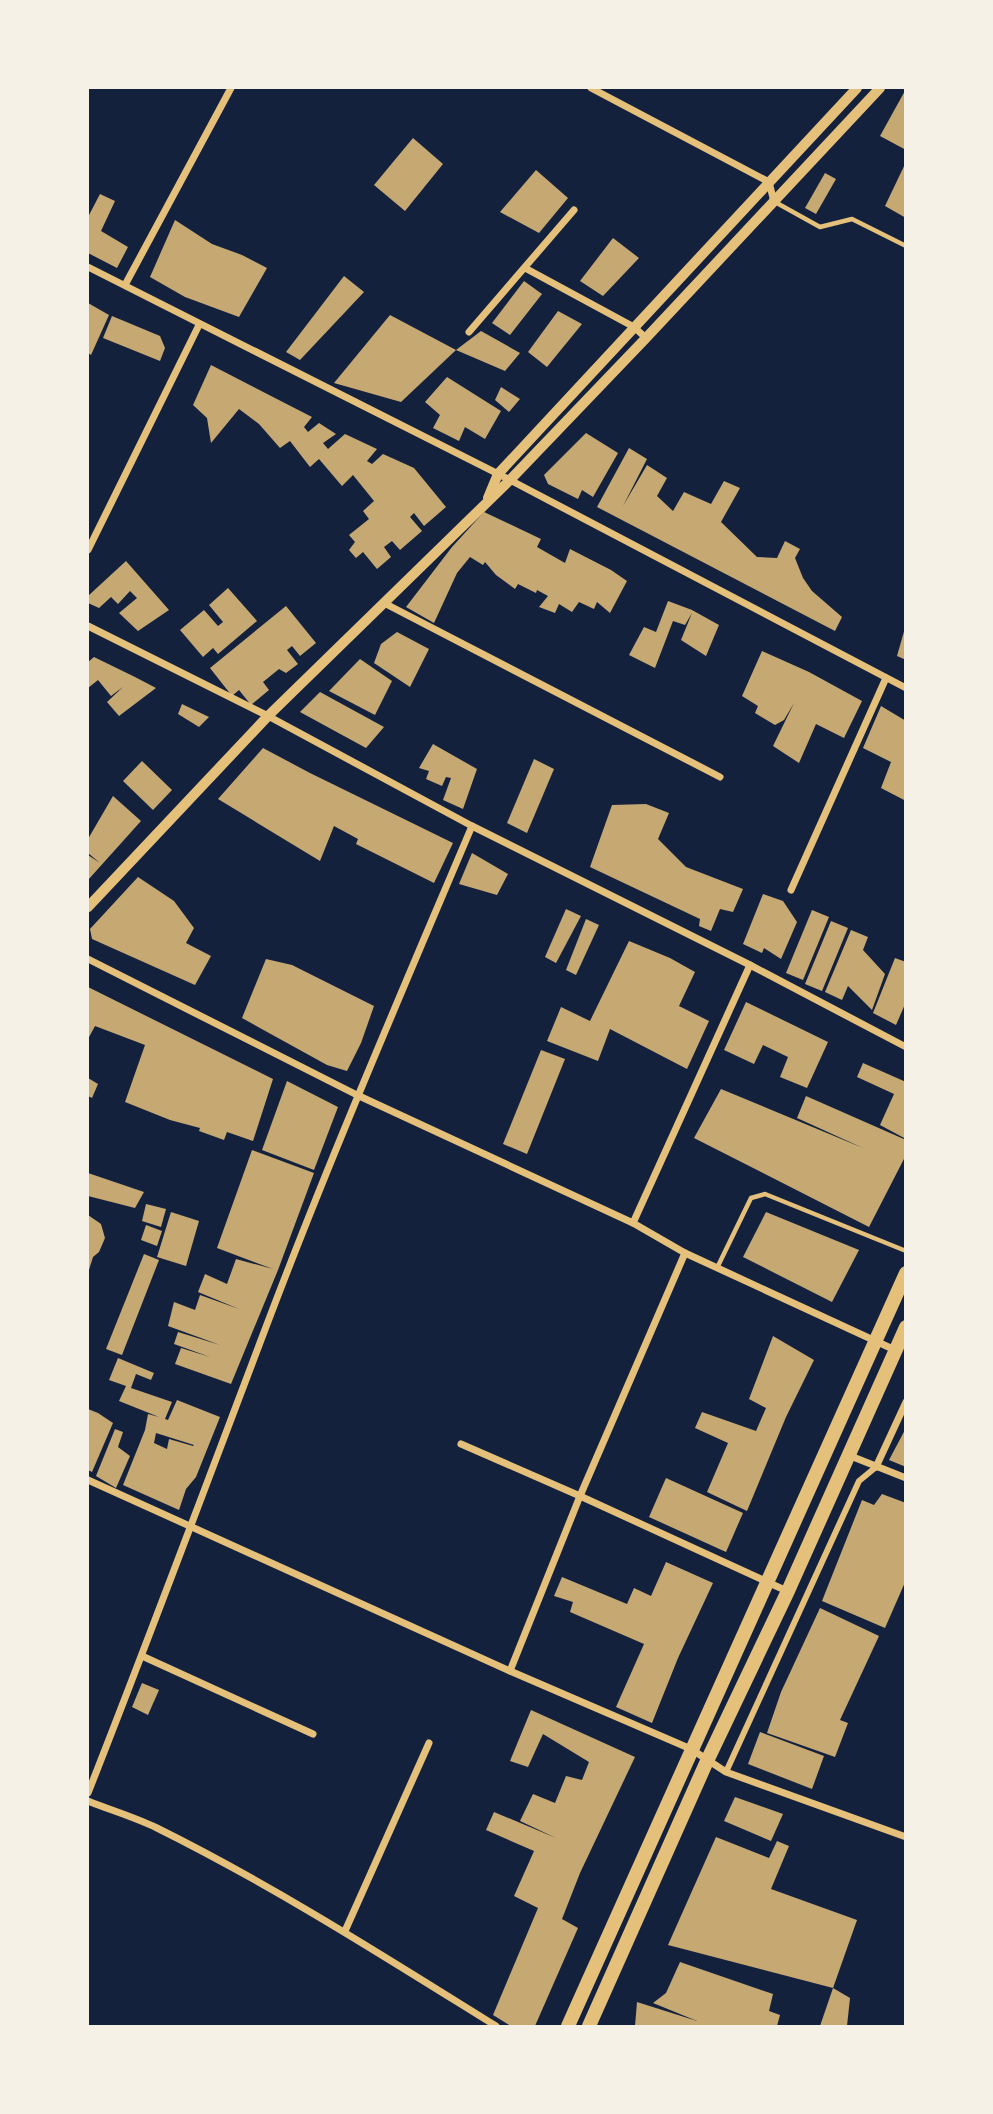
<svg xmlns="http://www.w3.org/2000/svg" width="993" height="2114" viewBox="0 0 993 2114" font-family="Commissioner,sans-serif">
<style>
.building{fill:#c6a872;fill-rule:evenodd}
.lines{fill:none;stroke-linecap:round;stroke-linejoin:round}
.service{stroke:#e5c07b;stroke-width:4.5}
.pedestrian{stroke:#e5c07b;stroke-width:6}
.minor{stroke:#e5c07b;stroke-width:7}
.tertiary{stroke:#e5c07b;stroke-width:10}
.primary{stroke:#e5c07b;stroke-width:14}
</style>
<rect width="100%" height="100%" fill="#14213d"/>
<g class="building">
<polygon points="906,89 906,150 880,136"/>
<polygon points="413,138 443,164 405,211 374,185"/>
<polygon points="906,162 906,218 885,206"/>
<polygon points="536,170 568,198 539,233 500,212"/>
<polygon points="825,173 836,179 816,214 805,208"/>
<polygon points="100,194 115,201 101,231 128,247 117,268 88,253 88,217"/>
<polygon points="175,220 212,244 242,255 267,268 239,317 185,297 150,277"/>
<polygon points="613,238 639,258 603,296 580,281"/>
<polygon points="344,276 364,292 300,360 286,352"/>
<polygon points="524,281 542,294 510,335 492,323"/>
<polygon points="88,303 109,315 91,355 88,353"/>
<polygon points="558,311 582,324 547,367 528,352"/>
<polygon points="390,315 456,350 401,402 334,383"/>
<polygon points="112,316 160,336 165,348 160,361 103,338"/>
<polygon points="481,331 520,353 505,371 456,350"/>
<polygon points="211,365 312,417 304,427 308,432 319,423 336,434 323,443 328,449 345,434 377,449 367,461 372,464 383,454 414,468 446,507 424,526 414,513 410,517 422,531 400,550 392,541 384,547 391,557 377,569 363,552 356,558 349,550 355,542 349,535 369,519 363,511 374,501 353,475 342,486 319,459 310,467 290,441 280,448 259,424 239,409 211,443 207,418 193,405"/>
<polygon points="447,377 501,411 485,439 465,427 459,441 433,428 440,415 425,402"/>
<polygon points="501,387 520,399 509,412 495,400"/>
<polygon points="586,433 618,453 593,497 582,490 578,499 548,484 544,475"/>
<polygon points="629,448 647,459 623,506 647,465 667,478 657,496 673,511 684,492 711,504 724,481 740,488 721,522 757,557 777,558 785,541 800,549 795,558 803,578 812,591 842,617 835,631 597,507"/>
<polygon points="484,512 541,539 537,547 565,563 570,549 611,570 627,581 610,613 597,602 594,609 579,602 572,612 559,604 555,613 539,607 548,596 537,590 536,593 518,584 515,589 496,575 485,562 483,565 470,557 457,573 434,623 406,607 452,547"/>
<polygon points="126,561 169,610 138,631 119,613 137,598 130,591 118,604 111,597 99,608 88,603 88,596"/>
<polygon points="228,588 257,621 218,654 213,648 203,657 180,630 204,610 218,626 223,622 209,605"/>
<polygon points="668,601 692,610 719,625 706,656 681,640 692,613 685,625 673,621 655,668 629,655 644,627 656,632"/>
<polygon points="286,606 316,643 300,656 292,646 287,650 298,664 286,673 279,669 263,682 269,690 251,705 239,690 232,696 210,668"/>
<polygon points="905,628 906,628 906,660 897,656"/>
<polygon points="397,632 429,649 410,687 374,663 381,644"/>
<polygon points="762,651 809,672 862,701 844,738 816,724 799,763 773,746 794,703 784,720 775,725 755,713 758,706 742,696"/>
<polygon points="94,657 135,677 156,688 119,716 107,702 123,687 111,696 98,680 88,688 88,662"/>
<polygon points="360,659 392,681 375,715 329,691"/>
<polygon points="320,692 384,727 366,748 300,712"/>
<polygon points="182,704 209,717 199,727 178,714"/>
<polygon points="881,706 906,721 906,801 881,788 891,762 863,748"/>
<polygon points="433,744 477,769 463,809 443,800 451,778 446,777 442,786 426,779 429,771 419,768"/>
<polygon points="263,748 310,773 453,843 434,883 356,844 358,839 334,826 320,861 218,799"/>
<polygon points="534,759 554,769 527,833 507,823"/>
<polygon points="142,761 172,790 153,810 123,781"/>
<polygon points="113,796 141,821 88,880 88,855 100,863 88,853 88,839"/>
<polygon points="646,804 669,813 658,839 686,867 743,889 733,912 720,909 711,931 699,926 700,919 590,867 612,805"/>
<polygon points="472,853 508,874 497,895 459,884"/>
<polygon points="138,877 174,901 194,928 186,943 211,956 195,985 92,939 90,929"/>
<polygon points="763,894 783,901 797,922 781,959 764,948 762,953 743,944"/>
<polygon points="566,909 581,916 556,963 545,957"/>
<polygon points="812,910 829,917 803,980 786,973"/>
<polygon points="586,919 599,925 576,975 566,970"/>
<polygon points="831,921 848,928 822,991 805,984"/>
<polygon points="851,930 868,937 863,950 885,974 872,1010 848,986 842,1000 825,992"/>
<polygon points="629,941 670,958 695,972 679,1006 709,1021 687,1069 610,1029 598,1061 547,1041 561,1007 590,1021"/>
<polygon points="895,958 906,962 906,1002 896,1025 873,1013"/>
<polygon points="266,959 292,965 374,1006 361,1043 347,1071 327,1065 242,1018"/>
<polygon points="88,987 273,1079 253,1141 227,1132 224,1140 199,1131 200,1128 170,1120 125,1102 145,1045 95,1026 88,1039"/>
<polygon points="746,1002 828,1042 807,1088 780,1077 788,1057 763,1045 754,1064 724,1050"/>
<polygon points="541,1050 565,1059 527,1154 503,1144"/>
<polygon points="863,1063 906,1082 906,1139 880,1125 894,1094 857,1077"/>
<polygon points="88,1078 98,1084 92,1098 88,1096"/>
<polygon points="287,1081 338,1107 314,1170 262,1150"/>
<polygon points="721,1089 863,1148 797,1118 806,1096 906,1140 906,1155 869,1227 694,1138"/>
<polygon points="252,1150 314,1173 278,1270 231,1384 175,1364 181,1348 210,1357 174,1344 178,1332 220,1345 168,1326 174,1302 195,1310 200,1295 239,1309 198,1292 205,1274 227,1284 236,1259 273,1269 217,1248"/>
<polygon points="88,1173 144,1192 135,1208 88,1196"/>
<polygon points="146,1204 166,1209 161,1227 142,1221"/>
<polygon points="171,1212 199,1221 186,1266 157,1257"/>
<polygon points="766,1212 859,1250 832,1302 743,1257"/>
<polygon points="88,1215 101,1224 105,1238 99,1252 93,1257 88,1273"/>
<polygon points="146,1225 162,1231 157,1246 141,1240"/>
<polygon points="144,1254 159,1260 122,1355 106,1349"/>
<polygon points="773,1336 814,1360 786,1417 747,1511 707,1492 728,1443 695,1428 702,1412 756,1431 766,1408 749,1399"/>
<path d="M118 1358 154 1373 151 1380 136 1374 131 1388 172 1402 165 1419 168 1420 177 1400 220 1417 196 1477 186 1489 179 1510 123 1485 145 1430 148 1414 159 1417 119 1401 126 1386 109 1380ZM156 1433 194 1445 193 1446 169 1439 167 1449 154 1443Z"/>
<polygon points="88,1409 98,1413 113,1423 92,1472 88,1470"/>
<polygon points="906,1428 906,1467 889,1460"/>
<polygon points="115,1429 123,1432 118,1447 130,1456 116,1488 96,1476"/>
<polygon points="666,1478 743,1513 726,1552 649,1517"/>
<polygon points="882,1494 906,1503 906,1580 885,1628 822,1601 862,1500 874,1505"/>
<polygon points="666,1562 713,1583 678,1658 652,1723 616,1707 644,1644 570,1612 573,1602 554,1596 562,1577 627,1604 634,1588 651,1596"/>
<polygon points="820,1608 879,1636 840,1720 848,1723 835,1757 767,1733 781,1692"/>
<polygon points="142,1683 159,1690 148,1715 132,1707"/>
<polygon points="531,1710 635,1757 580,1873 562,1919 578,1928 535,2026 511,2026 493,2015 538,1908 514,1896 534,1851 486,1830 494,1812 556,1838 520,1821 533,1794 555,1803 566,1776 582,1780 589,1762 543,1734 528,1767 510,1761"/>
<polygon points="760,1732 824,1756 812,1789 748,1764"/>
<polygon points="735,1797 783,1814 771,1841 724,1821"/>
<polygon points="716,1837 769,1858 777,1841 789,1846 771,1889 857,1920 833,1988 668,1945"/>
<polygon points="680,1962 773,1994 769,2011 780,2015 777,2026 635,2026 637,2002 697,2021 653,2003 666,1993"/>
<polygon points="833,1988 850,1998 847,2026 820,2026"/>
</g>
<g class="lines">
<g class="service">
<polyline points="775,202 820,227 852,219 906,246"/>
<polyline points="717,1268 751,1198 765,1194 906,1251"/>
</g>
<polyline class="pedestrian" points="726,1772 859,1481 876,1467"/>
<g class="minor">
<polyline points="591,88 769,182 774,202"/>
<polyline points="88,267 510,480 906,688"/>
<polyline points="525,268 634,327 646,338"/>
<polyline points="125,285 231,88"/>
<polyline points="469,332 574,210"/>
<polyline points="88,550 199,325"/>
<polyline points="384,603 720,777"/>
<polyline points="88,626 268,716 472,826 750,965 906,1047"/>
<polyline points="791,890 886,678"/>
<polyline points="88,959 357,1095 633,1223 685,1253 895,1350"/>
<polyline points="633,1223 750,965"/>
<polyline points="461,1444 580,1496 787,1591"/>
<polyline points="848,1455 906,1478"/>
<polyline points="876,1467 906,1402"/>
<polyline points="88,1480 510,1671 691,1749 726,1772 906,1837"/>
<polyline points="142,1656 313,1734"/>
<polyline points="510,1671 580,1496 685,1253"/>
<path d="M88 1793C150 1636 209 1477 269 1319 332 1153 403 989 472 826"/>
<path d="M88 1801C110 1810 134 1817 157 1828 274 1886 385 1957 496 2026"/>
<polyline points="345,1931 429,1743"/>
</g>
<g class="tertiary">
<polyline points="488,498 498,474 857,88"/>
<polyline points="88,907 268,716 510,480 646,338 880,88"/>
</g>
<g class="primary">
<polyline points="568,2026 906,1273"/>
<polyline points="589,2026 707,1761 788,1591 906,1327"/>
</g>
</g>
<rect width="993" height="2114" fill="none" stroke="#f6f1e7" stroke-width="178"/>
</svg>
